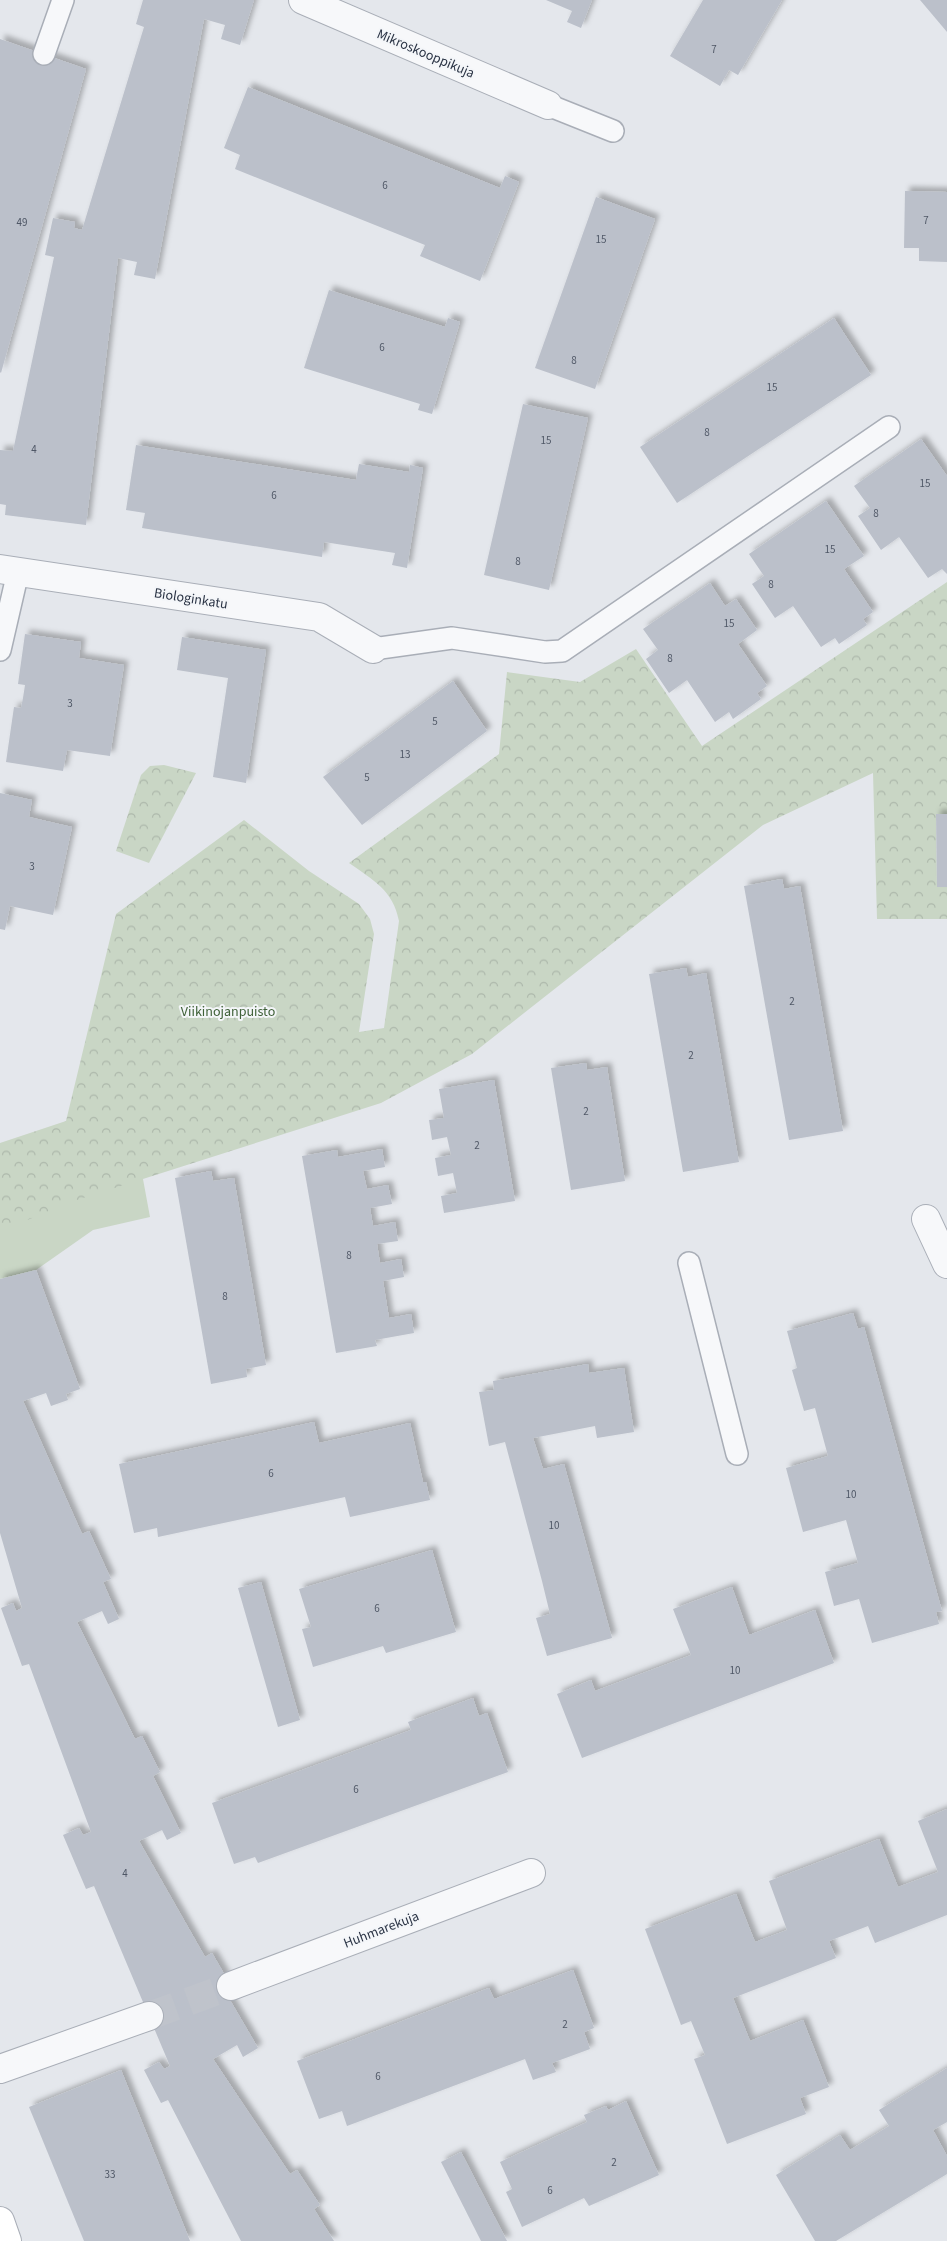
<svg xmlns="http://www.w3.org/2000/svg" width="947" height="2241" viewBox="0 0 947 2241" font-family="'Source Sans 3',sans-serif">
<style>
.grass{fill:#c9d6c5}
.park{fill:url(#park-crowns)}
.building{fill:#bbc0ca;filter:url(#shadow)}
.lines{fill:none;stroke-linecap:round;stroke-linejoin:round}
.street-tunnel{stroke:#bfc3cb;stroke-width:28;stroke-dasharray:28 14;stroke-linecap:butt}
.lane-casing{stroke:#a9aeb7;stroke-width:24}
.street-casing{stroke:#a9aeb7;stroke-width:30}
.secondary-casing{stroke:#a9aeb7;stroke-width:30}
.lane{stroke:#f7f8fa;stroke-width:21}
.street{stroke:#f7f8fa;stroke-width:28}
.secondary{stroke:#fff;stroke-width:28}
.labels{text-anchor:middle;stroke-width:4;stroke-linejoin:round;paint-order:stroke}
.number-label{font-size:11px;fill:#4f5766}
.street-label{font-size:14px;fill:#2b3445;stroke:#f4f6f9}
.park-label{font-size:14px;fill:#3f6138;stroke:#f4f6f9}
</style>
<defs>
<pattern id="park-crowns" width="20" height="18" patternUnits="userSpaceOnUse" patternTransform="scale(1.25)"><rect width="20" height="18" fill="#c9d6c5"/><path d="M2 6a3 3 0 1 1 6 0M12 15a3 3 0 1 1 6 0" fill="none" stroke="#adb8ab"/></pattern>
<filter id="shadow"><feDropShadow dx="4.5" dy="-4.5" stdDeviation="2.5" flood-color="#0004"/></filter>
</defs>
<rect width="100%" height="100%" fill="#e4e7ec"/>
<polygon class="grass" points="138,1152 150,1217 93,1230 36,1270 0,1279 0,1208"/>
<g class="park">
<path d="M947 582V814L936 815 937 887H947V919H877L873 773 763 825 472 1054 381 1103 77 1200 0 1231V1143L66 1121 116 914 244 820 309 871 359 904 370 919 374 934 359 1032 384 1028 399 921C393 890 373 880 349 863L499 754 507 672 580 682 636 649 702 746Z"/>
<polygon points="164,765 196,773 149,863 116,851 141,775 150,766"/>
</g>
<g class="building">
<polygon points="143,0 254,0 240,45 221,39 225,25 204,19 155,279 134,275 137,262 118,258 86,525 5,515 6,505 0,504 0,450 13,451 54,257 45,255 53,218 75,222 74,228 82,230 144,27 136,24"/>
<polygon points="546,0 592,0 581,28 567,22 572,11"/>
<polygon points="703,0 782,0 738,75 729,70 720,86 670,56"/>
<polygon points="920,0 947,0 947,32"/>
<polygon points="0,39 86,69 1,373 0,372"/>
<polygon points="248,87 500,188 505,176 519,182 480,281 420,256 425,245 235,169 240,155 224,148"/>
<polygon points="905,191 947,192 947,262 919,261 919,248 904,248"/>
<polygon points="596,197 655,219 595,389 535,368"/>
<polygon points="329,290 445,327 448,318 460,322 432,414 418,410 420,404 304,368"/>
<polygon points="834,318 871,375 677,503 640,447"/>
<polygon points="523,404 588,418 549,590 484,575"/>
<polygon points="921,439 947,476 947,574 942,569 928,578 899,537 881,550 858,516 870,508 854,486"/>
<polygon points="136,445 356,480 359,464 409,472 410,465 423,468 407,568 392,565 395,553 324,542 322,557 142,528 145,513 126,510"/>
<polygon points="826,501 864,556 844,569 873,612 863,619 867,625 839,644 835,638 821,647 793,606 775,618 752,584 764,576 749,554"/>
<polygon points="710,583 725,606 736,599 757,630 738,644 767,686 757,693 761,699 733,719 729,712 715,722 687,680 669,693 646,659 658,650 643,629"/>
<polygon points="25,634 81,642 79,658 124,665 110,756 67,750 63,771 6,762 14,707 21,708 23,698 25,685 18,684"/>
<polygon points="182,637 266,650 246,783 213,777 228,678 177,670"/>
<polygon points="453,681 487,731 362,825 323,777"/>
<polygon points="0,793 32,800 29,817 72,827 53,915 10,906 5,930 0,929"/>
<polygon points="936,814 947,814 947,887 937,887"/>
<polygon points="782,879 784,889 800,886 843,1131 789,1140 744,886"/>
<polygon points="686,968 688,977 706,973 739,1162 683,1172 649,974"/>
<polygon points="586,1063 587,1070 607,1067 625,1181 571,1190 551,1068"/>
<polygon points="494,1080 515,1201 444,1213 441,1196 457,1193 453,1173 438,1176 435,1158 451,1155 447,1137 432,1140 429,1120 444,1118 439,1089"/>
<polygon points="382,1149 385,1167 363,1171 367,1189 388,1185 392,1204 370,1208 373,1226 395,1222 398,1241 377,1244 380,1263 401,1259 404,1277 383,1281 389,1318 411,1314 414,1333 375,1340 377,1346 336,1353 302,1156 337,1150 338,1157"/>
<polygon points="211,1171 213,1181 234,1178 266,1365 246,1369 247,1377 211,1384 175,1178"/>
<polygon points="36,1270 80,1389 66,1394 68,1400 51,1406 46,1393 23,1401 82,1534 89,1531 111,1579 103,1582 119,1619 108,1624 102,1611 77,1622 135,1739 142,1736 160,1772 153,1776 181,1833 167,1840 162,1830 139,1841 205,1957 212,1953 234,1991 227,1995 258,2048 243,2057 237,2045 213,2059 290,2174 297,2170 320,2205 314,2209 334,2241 241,2241 168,2100 161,2103 144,2070 159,2062 164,2069 170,2066 94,1886 86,1889 63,1835 79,1828 83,1835 91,1832 29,1664 22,1666 1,1608 13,1603 16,1611 22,1608 0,1533 0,1279"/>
<polygon points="853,1313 858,1329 864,1327 942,1611 936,1612 939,1624 872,1643 859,1599 834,1606 825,1572 858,1563 846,1520 803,1532 786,1468 828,1456 815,1408 804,1411 792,1370 797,1368 787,1331"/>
<polygon points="588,1364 589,1373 624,1368 634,1432 597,1438 595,1426 533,1438 543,1469 564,1464 612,1638 547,1656 536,1618 550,1614 542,1581 505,1442 489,1446 479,1392 494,1390 493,1381"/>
<polygon points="314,1422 319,1443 410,1423 423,1482 426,1482 430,1500 350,1517 345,1497 158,1537 157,1528 134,1533 119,1464"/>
<polygon points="432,1550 456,1632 386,1653 383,1646 313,1667 302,1629 311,1627 299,1589"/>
<polygon points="261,1582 300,1720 278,1727 238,1588"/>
<polygon points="732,1587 749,1635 815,1610 834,1663 582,1758 557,1694 591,1680 595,1691 691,1655 673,1609"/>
<polygon points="473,1698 479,1716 487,1713 508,1772 258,1863 255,1857 234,1864 212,1803 411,1730 408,1722"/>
<polygon points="947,1809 947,1915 875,1943 868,1926 829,1941 836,1958 733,1998 750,2041 803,2020 829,2087 800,2098 806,2114 727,2144 694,2059 705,2055 691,2021 681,2025 645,1929 736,1894 755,1942 787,1930 769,1881 879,1839 898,1887 938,1872 918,1821"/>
<polygon points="573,1970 594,2028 584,2032 590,2049 552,2063 556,2072 533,2080 525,2059 347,2126 342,2111 319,2119 297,2061 489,1988 494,1999"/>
<polygon points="947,2068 947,2122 933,2130 947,2156 947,2174 836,2241 815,2241 776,2175 840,2135 850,2150 889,2126 879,2110"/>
<polygon points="121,2070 190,2241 84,2241 29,2107"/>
<polygon points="626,2101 659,2175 589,2206 584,2198 522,2227 506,2192 512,2189 500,2162 587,2122 584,2115 606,2106 608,2110"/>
<polygon points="461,2152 507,2241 481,2241 441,2162"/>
</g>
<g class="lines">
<polyline class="street-tunnel" points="149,2016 231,1986"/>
<g class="lane-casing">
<g id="lane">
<polyline points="44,54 63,0"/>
<polyline points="548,105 613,131"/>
<polyline points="373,649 452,638 545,652 562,651 889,427"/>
<polyline points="0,650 18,572"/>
<polyline points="689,1263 737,1454"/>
</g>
</g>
<g class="street-casing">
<g id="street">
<polyline points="303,0 548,105"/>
<polyline points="0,569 319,617 373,649"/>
<polyline points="926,1219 947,1264"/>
<polyline points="231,1986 531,1873"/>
<polyline points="0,2069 149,2016"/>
</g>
</g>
<g class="secondary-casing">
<polyline id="secondary" points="0,2221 7,2241"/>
</g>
<use href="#lane" class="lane"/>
<use href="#street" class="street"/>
<use href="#secondary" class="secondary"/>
</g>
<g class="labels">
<g class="number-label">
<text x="714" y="53">7</text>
<text x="385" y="189">6</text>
<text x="926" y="224">7</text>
<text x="22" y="226">49</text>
<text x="601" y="243">15</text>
<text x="382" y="351">6</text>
<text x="574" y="364">8</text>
<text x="772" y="391">15</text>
<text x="707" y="436">8</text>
<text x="546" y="444">15</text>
<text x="34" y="453">4</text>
<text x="925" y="487">15</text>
<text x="274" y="499">6</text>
<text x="876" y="517">8</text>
<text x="830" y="553">15</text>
<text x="518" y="565">8</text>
<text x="771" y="588">8</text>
<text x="729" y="627">15</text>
<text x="670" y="662">8</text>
<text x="70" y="707">3</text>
<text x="435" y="725">5</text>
<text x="405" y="758">13</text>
<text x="367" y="781">5</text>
<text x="32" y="870">3</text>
<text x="792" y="1005">2</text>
<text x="691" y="1059">2</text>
<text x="586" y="1115">2</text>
<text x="477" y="1149">2</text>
<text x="349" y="1259">8</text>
<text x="225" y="1300">8</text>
<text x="271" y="1477">6</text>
<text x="851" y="1498">10</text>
<text x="554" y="1529">10</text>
<text x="377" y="1612">6</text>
<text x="735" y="1674">10</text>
<text x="356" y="1793">6</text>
<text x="125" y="1877">4</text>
<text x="565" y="2028">2</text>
<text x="378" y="2080">6</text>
<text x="614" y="2166">2</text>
<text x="110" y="2178">33</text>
<text x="550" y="2194">6</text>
</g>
<g class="street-label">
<text transform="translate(426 53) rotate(23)" y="5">Mikroskooppikuja</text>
<text transform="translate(191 598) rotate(9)" y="5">Biologinkatu</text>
<text transform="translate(381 1929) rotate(-21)" y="5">Huhmarekuja</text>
</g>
<g class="park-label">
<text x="228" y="1016">Viikinojanpuisto</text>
</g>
</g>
</svg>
